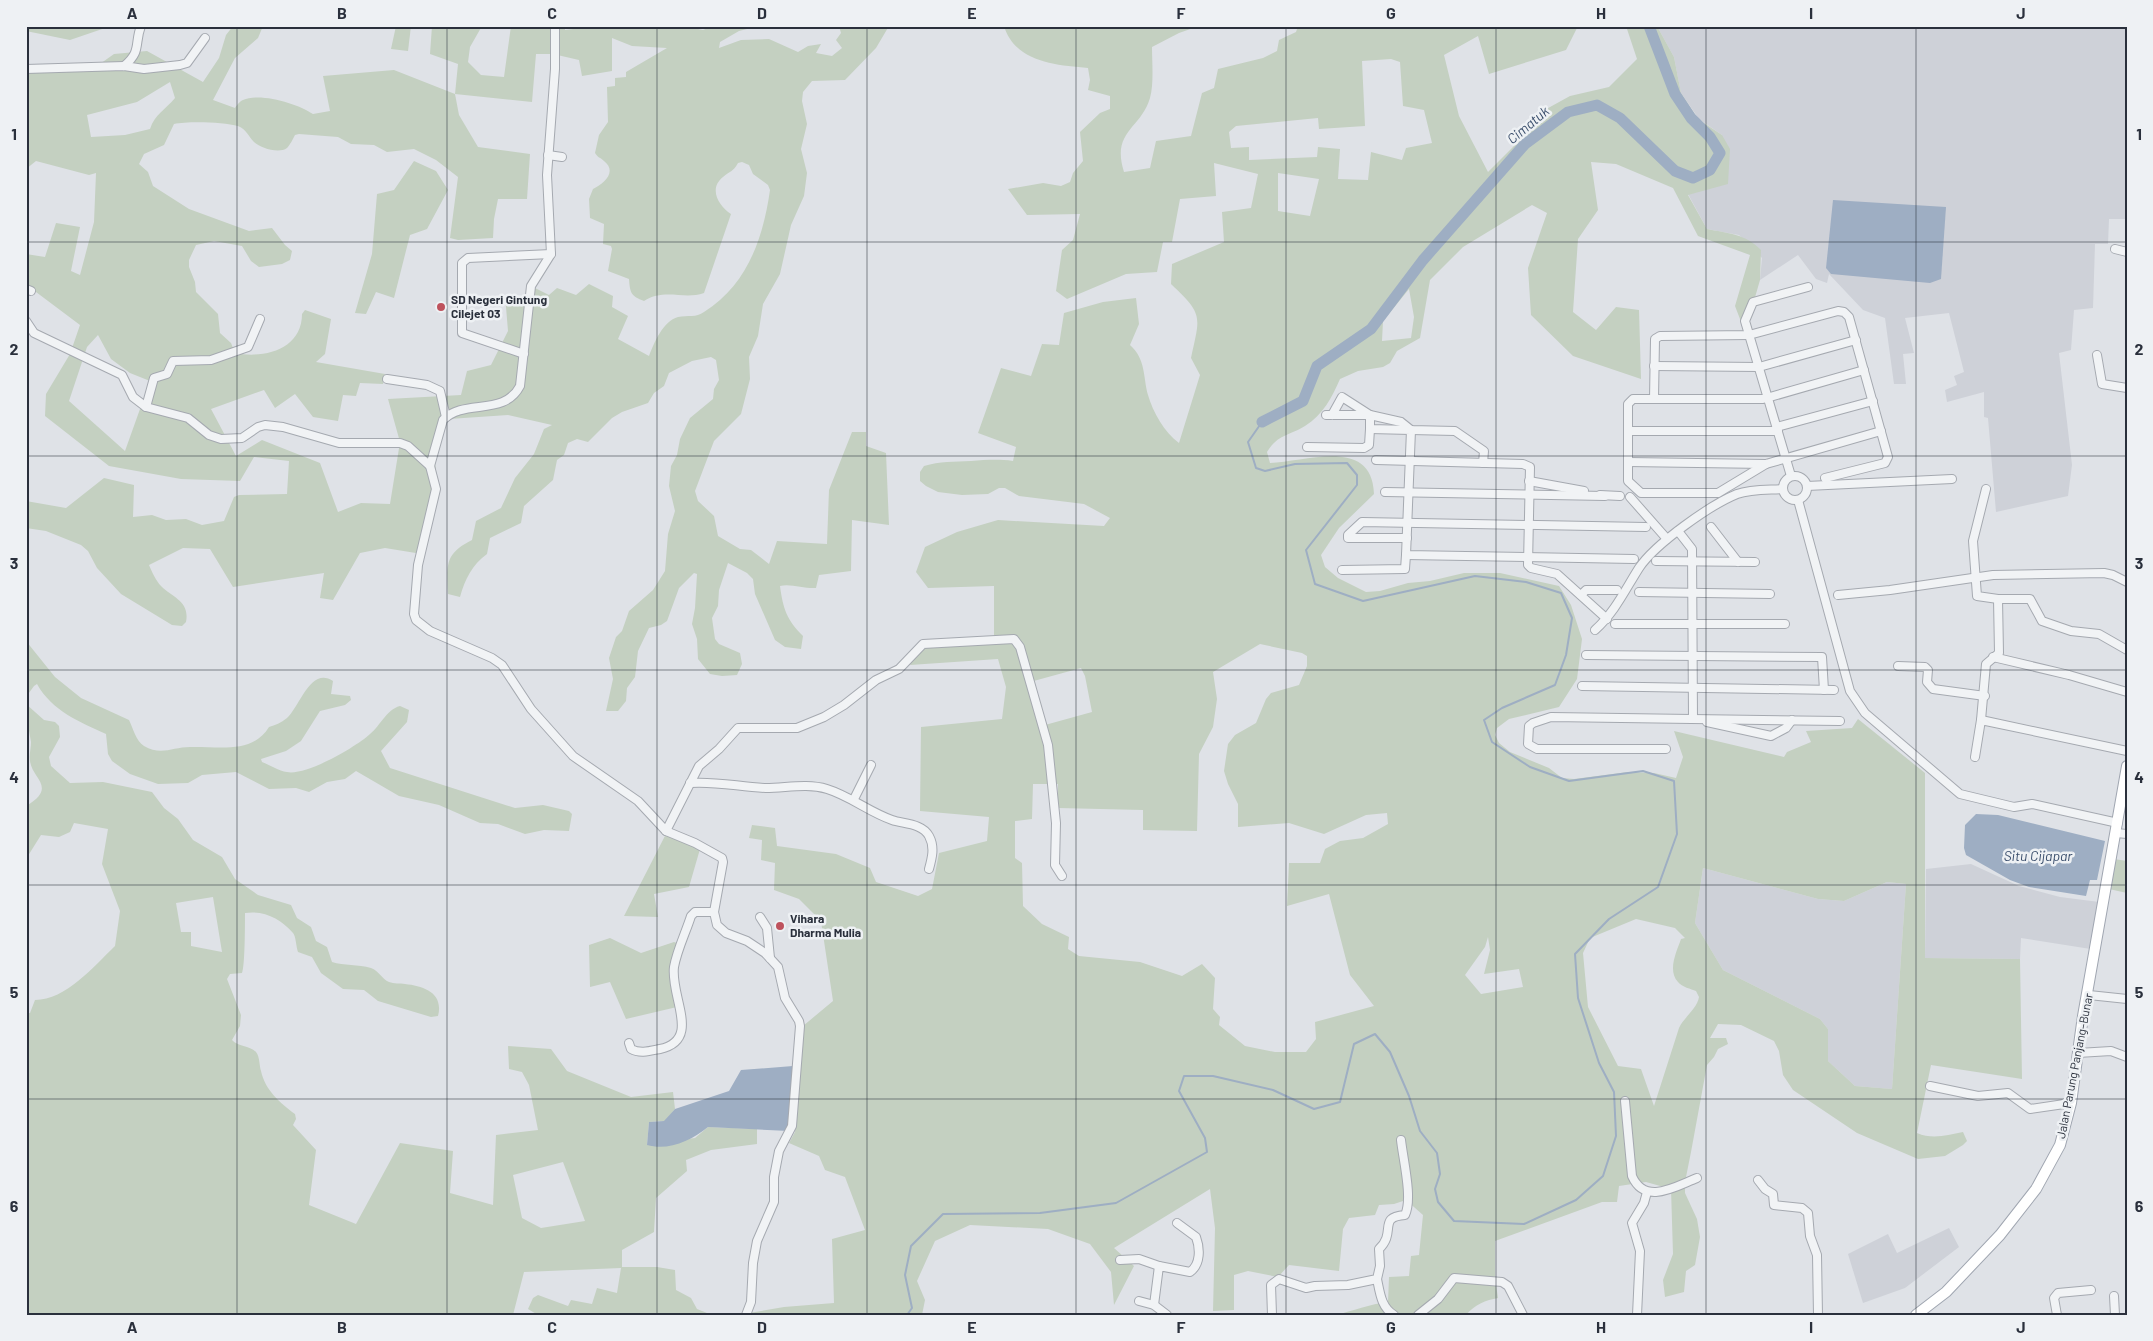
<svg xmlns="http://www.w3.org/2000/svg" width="2153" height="1341" viewBox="0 0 2153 1341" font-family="Barlow,sans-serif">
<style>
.built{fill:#ced1d8}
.green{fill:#c4d0c1;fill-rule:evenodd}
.water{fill:#9eaec3}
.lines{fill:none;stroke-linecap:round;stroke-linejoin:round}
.stream{stroke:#9eaec3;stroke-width:2}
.river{stroke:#9eaec3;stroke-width:11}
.minor-casing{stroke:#a5a9b0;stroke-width:10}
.major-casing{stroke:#a0a6b1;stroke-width:12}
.minor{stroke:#f1f3f5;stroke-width:8}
.major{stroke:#fff;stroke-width:10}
.grid{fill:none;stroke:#2a303c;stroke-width:1;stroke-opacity:0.55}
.poi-dot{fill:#be525d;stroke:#eef1f4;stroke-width:2}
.labels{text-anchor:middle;stroke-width:5;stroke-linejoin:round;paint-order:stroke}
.poi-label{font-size:12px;font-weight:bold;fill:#2a303c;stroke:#eef1f4;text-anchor:start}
.street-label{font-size:12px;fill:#2a303c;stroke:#eef1f4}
.water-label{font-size:14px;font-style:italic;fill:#394d6b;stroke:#eef1f4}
.neatline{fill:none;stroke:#2a303c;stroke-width:2}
.grid-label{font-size:16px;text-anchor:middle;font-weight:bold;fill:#2a303c}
</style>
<rect width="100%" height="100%" fill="#dfe2e7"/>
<g class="built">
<polygon points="1657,26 2127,26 2127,219 2109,219 2108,244 2095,244 2093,308 2074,310 2071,350 2059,353 2072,465 2068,496 1996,512 1988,418 1984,417 1984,392 1947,402 1945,390 1957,385 1954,376 1964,372 1949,313 1905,318 1914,353 1903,354 1906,384 1894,384 1885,318 1863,310 1829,274 1827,283 1816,279 1798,255 1760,280 1762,258 1739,235 1707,229 1688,194 1722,135 1699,119 1681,93 1674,57"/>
<polygon points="1971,864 2019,886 2060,897 2107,903 2097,950 2021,938 2020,959 1925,958 1926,869"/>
<polygon points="1703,868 1818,899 1844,901 1887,882 1906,884 1892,1089 1855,1086 1828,1061 1828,1029 1820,1019 1723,970 1695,923"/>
<polygon points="1949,1228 1959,1247 1905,1288 1863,1303 1848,1254 1888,1234 1897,1253"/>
</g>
<g class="green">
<polygon points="26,26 111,26 70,40 26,31"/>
<path d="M233 26H263L258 38 235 58 213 100 235 108C237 105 240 101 243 100 260 92 299 104 313 114L330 111 323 76 394 70 455 94 458 64 430 54 432 26H482L470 47 468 62 481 75 504 77 511 26H565V30L598 26H650L654 29 683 26 703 30 713 26H759L739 31 720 42 719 48 741 40 769 39 798 52 808 46 821 44 816 53 832 56 842 48 836 40 841 33 839 26H889L876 48 845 80 812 81 803 92 802 101 807 124 801 149 807 173 804 196 791 225 780 274 763 304 758 336 749 357 750 379 741 414 714 441 695 491 698 501 714 516 718 536 740 549 751 550 769 564 777 541 827 544 829 490 852 432H866V446L886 453 889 525 852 520 851 571 819 575 816 588C805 589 790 583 780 586 783 609 787 620 803 636L801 649 785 647 775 640 755 594 753 579 747 573 728 563 719 590 718 606 712 618 715 639 719 644 740 653 742 664 737 675 722 676 710 674 698 659 697 639 692 624 695 608 697 574 694 573 679 588 667 621 661 625 649 628 638 651 635 677 627 688 626 701 618 711H606L613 679 609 658 616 637 622 631 629 611 653 590 665 571 668 534 675 511 669 486 671 466 677 455 680 439 690 418 713 399 714 389 719 380 716 360 711 357 692 361 669 373 664 386 654 393 648 403 622 412 612 418 588 442 577 439 568 443 564 455 557 460 553 480 524 506 521 523 490 538 487 554C472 565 465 579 460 597L448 594C447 565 444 554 472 540L476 521 501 508 515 478 534 454 544 429 552 425 508 415 449 419 445 425 435 463 439 492 422 554 385 548 360 553 333 600 320 598 324 573 233 587 210 549 183 548 149 565C152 572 156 581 161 586 173 598 190 601 186 622L182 626 172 625 121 594 97 568 88 551 81 545 46 531 26 528V501L66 508 104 478 134 485 133 517 152 515 166 520 186 519 202 525 224 521 234 497 239 495 287 494 289 461 254 457 240 481 181 479 109 466 45 416 46 394 70 354 80 325 36 292 26 287V254L45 257 56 223 80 227 71 271 80 275 94 222 96 173 89 175 36 161 26 169V83L29 70 97 66 114 54 147 51 203 82 219 58 226 35ZM612 38 632 46 667 48 626 72V77L615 78V86L607 87 608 122 599 135 595 153C598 158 600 157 604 161 618 172 603 184 593 189L589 199 590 218 604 224 603 244 611 246 612 249 608 271 629 279C630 293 631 296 644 301 664 288 684 300 704 293L731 214C719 206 708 189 723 177 730 171 733 172 738 163L742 162 749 165 753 174 768 185 770 190C763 239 747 285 704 312 696 318 688 315 678 317 663 321 654 343 649 356L618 339 628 316 612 307 613 296 589 284 576 295 557 288 549 295 529 285V304L505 295 508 331 491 365 467 371 461 395 388 399 400 442 390 504 361 503 338 512 320 463 262 440 236 456 211 409 264 390 275 408 295 394 313 417 338 421 343 395 356 396 360 383 383 384 385 374 316 362 325 354 331 319 305 310 302 314C302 349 265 359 235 353L231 343 220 333 218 314 196 292 195 282 189 267V260L196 245 214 241 242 246 251 261 259 267 282 264 290 260 292 251 285 245 272 228 249 231 189 209 153 186 148 172 139 164 144 154 164 145 174 124C188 121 224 122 238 126 247 130 248 136 254 142 260 148 279 154 287 148 290 145 293 139 295 135L299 134 338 137 351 144 374 145 387 152 414 149 436 160 458 177 450 238 458 240 493 238 494 219 498 199H527L530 154 478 147 459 115 455 94 532 102 536 54H553L579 60 582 76 612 71ZM170 82 175 98C165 110 155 114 150 129L125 135 91 137 87 115 137 102ZM98 335 111 359 130 373 150 381 125 451 69 401 87 347Z"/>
<polygon points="396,26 411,26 408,51 391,49"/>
<path d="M1004 26H1199L1179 33 1152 47C1152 63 1154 83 1150 98 1141 129 1111 131 1124 172L1150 168 1156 141 1191 136 1202 93 1214 88 1218 69 1263 58 1277 51 1279 40 1296 32 1298 26H1578L1566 50 1489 74 1478 36 1444 55 1459 116 1488 172 1520 140 1530 118 1570 96 1609 87 1637 59 1626 26H1657L1674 57 1681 93 1698 119 1722 135 1730 149 1728 184 1688 195 1707 229C1727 233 1746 234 1761 250L1760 280 1745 332 1735 306 1750 255 1698 236 1673 188 1616 164 1591 162 1598 210 1578 239 1573 312 1596 330 1616 307 1639 310 1641 379 1573 356 1531 315 1528 268 1547 213 1532 205 1463 247 1430 280 1420 338 1397 351 1390 363 1383 367 1358 371 1340 379C1332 397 1323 415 1305 426 1289 436 1278 434 1267 452L1270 463C1306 462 1372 436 1374 494L1339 528 1321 555 1325 567 1338 578 1366 592 1380 591 1408 583 1430 581 1464 573H1500L1559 586 1571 605 1582 639 1577 679 1559 707 1509 719 1497 728 1495 735 1499 743 1510 752 1549 768 1562 778 1574 779 1628 772 1654 773 1676 778 1683 757 1674 731 1784 757 1787 752 1811 742 1806 731 1852 728 1858 719 1925 773V958L2020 959 2022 1079 1931 1065 1917 1133C1933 1140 1947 1135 1963 1132L1967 1141 1963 1145 1945 1156 1918 1159 1857 1133 1793 1090 1783 1075 1779 1051 1774 1041 1741 1025 1718 1024 1710 1038H1726L1728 1044 1718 1049 1714 1057 1707 1065 1691 1152 1685 1182V1193L1697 1219 1700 1237 1695 1265 1686 1271 1684 1292 1665 1297 1663 1280 1673 1254 1671 1189 1646 1182 1619 1186 1617 1202H1602L1495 1241V1278L1498 1298C1486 1300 1474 1305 1466 1315H1335C1353 1311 1370 1304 1388 1302L1389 1277 1409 1276 1411 1256 1419 1255 1423 1215 1406 1200 1394 1204 1379 1205 1375 1215 1349 1218 1343 1229 1339 1271 1289 1265 1278 1277 1248 1271 1234 1275V1310L1213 1311 1215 1228 1210 1189 1114 1248 1134 1266 1114 1305 1111 1272 1090 1244 1048 1229 970 1225 935 1241 917 1281 925 1300 922 1315H738L784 1307 834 1303 832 1239 865 1230 845 1177 825 1170 819 1156 789 1143 795 1132 803 1026 833 1001 821 921 799 899 774 890 775 863 761 860 762 840 749 838 752 825 775 828 777 846 836 854 870 868 876 882 918 896 932 889 939 853 987 841 989 817 920 811 921 727 1002 719 1006 687 998 659 910 665 922 646 994 639V586L928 588 916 572 925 547 957 532 998 520 1104 526 1110 518 1084 504 1019 496 1005 488H999L988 494 962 495 938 492 926 486 920 481V472L924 466C940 461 954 462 971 461 986 460 998 459 1013 461L1016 447 978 433 1001 368 1031 376 1042 344 1059 345 1064 313 1103 302 1136 298 1139 324 1130 345C1146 359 1143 377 1148 395 1153 412 1164 432 1179 443L1200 375 1191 358C1200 316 1204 315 1171 284L1172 264 1224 242 1222 212 1251 208 1258 174 1214 163 1216 196 1180 199 1172 242H1163L1157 272 1126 274 1067 299 1056 291 1062 250 1073 240 1080 214 1027 215 1008 189 1043 183 1061 186 1070 182 1073 173 1083 161 1080 132 1100 113 1110 109V96L1088 90 1090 80 1088 68C1055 65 1015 62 1004 26ZM1391 59 1400 62 1403 106 1424 110 1432 143 1406 148 1402 160 1371 152 1368 180 1338 179 1340 149 1318 147 1317 157 1249 160V147L1231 148 1229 132 1236 126 1318 118 1319 129 1365 126 1362 61ZM1278 173 1319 179 1310 216 1278 211ZM1409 289 1414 317 1411 338 1382 341 1383 321ZM1260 644 1302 653 1307 656V666L1299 685 1271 693 1266 699 1256 723 1235 735 1228 744 1224 771 1228 784 1238 804V827L1289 823 1324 834 1366 815 1387 813 1388 824 1363 838 1340 841 1325 849 1320 863H1289L1287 906 1329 894 1350 975 1374 1006 1315 1022 1316 1039 1306 1052H1275L1245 1046 1219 1025 1220 1017 1213 1009 1215 978 1202 964 1182 976 1140 962 1079 956 1068 949 1069 937 1042 924 1023 906 1022 863 1015 858V821L1032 819 1033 784H1058V808L1143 810V830L1197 831 1199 754 1213 727 1217 699 1213 672ZM1081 668 1085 676 1092 712 1045 725 1030 682ZM1703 868 1818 899 1844 901 1887 882 1906 884 1892 1089 1855 1086 1828 1061V1029L1820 1019 1723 970 1695 923ZM1636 919 1675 928 1685 938 1681 939C1677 951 1667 970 1678 982 1682 987 1691 989 1696 991L1699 997C1697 1009 1684 1017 1679 1028L1654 1106 1641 1069 1618 1066 1588 1007 1583 953 1590 938ZM1488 937 1490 950 1484 974 1519 969 1523 987 1481 994 1465 975 1485 947Z"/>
<polygon points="414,161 436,171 448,190 427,229 410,235 394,298 376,292 366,314 355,313 372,254 377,194 394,190"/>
<path d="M26 641 55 677 81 698 129 720C133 728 136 741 144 746 161 756 173 747 190 747 217 746 252 755 269 727 275 725 281 723 287 718 300 706 311 666 333 681L331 694 350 696 351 700 345 705 320 711 301 741 286 751 261 759 262 762C270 765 279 771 287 772 306 776 356 747 370 734 381 725 386 710 400 706L409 710 407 722 381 751 390 768 515 808 543 805 569 811 572 814 569 831 544 830 525 834 498 824 480 823 439 805 399 796 356 771 345 779 327 782 309 792 296 788 269 789 236 772 202 775 188 783 158 784 130 774 112 761 108 754 106 734C80 722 52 711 37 684L34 686 26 697Z"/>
<path d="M26 704 44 720 55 722 59 726 60 737 49 757 51 766 70 783 103 782 152 792 164 808 178 819 193 840 222 857 235 879 258 895 291 905 297 918 311 927 316 941 327 947 332 962C344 966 358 964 371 968 379 971 382 979 389 982 394 984 400 983 405 984 424 986 444 993 438 1016L431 1017 378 1001 364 990 343 989 321 973 312 957 298 952C296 947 296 936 293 933 281 919 264 910 245 913 245 924 245 966 242 973L230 974 227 979 241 1015 240 1026 232 1040C238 1047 249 1045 256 1052 260 1057 259 1065 261 1071 265 1090 280 1103 295 1114L296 1119 293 1125 316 1150 309 1205 356 1224 400 1143 453 1151 450 1193 493 1205 496 1135 538 1130 529 1085 522 1072 509 1069 508 1046 551 1049 567 1071 631 1097 673 1092 675 1109 665 1121 649 1122 647 1145 695 1138 708 1127 757 1129V1144L711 1150 686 1160 687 1171 656 1198 654 1232 622 1250V1267H657L675 1270 676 1290 691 1298 697 1309 712 1315H538L528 1309 533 1298 538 1295 568 1306 571 1300 592 1304 597 1288 617 1293 621 1268 524 1272 513 1315H26V1013H30L35 1000C66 1000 94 966 115 946L120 911 102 864 108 829 74 823 70 832 59 837 41 835 26 859V806C58 787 32 779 30 761 29 755 31 748 31 742 29 729 26 717 26 704ZM213 897 222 952 191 946V932H181L176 903ZM563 1162 585 1221 541 1228 522 1218 513 1175Z"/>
<polygon points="668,830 700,849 689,887 654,894 658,917 624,916"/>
<polygon points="2114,859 2127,861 2127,893 2109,889"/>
<polygon points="610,938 641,953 674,942 685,946 673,971 677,1007 626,1019 610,982 590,987 589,945"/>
</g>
<g class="water">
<polygon points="1833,200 1946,207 1941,279 1930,283 1831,274 1826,268"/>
<polygon points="1976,814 1998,815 2105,841 2097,880 2090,880 2086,896 2029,887 2010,880 1966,855 1964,848 1965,825"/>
<path d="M793 1066 789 1131 708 1127C691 1141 668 1151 647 1145L649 1122 664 1121 675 1109 729 1091 741 1070Z"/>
</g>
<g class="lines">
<polyline class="stream" points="907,1315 912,1308 905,1275 911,1246 943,1214 1040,1213 1116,1203 1207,1152 1205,1138 1179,1091 1184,1076 1213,1076 1273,1090 1314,1109 1340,1102 1354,1044 1375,1034 1390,1052 1409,1096 1420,1131 1437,1153 1440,1174 1435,1189 1438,1202 1454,1221 1524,1224 1576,1200 1603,1176 1616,1136 1614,1092 1599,1063 1578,998 1575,954 1609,919 1658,887 1677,834 1674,781 1643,771 1569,781 1530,767 1492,742 1484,720 1502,708 1555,685 1566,655 1572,618 1561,593 1526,582 1475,576 1363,601 1315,584 1306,550 1357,485 1357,475 1347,463 1295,464 1265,471 1256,468 1248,442 1262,422"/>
<polyline class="river" points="1262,422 1303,401 1317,366 1371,329 1423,260 1525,144 1568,112 1597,105 1620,118 1675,171 1693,178 1710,170 1720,153 1710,137 1691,118 1675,94 1649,26"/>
<g class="minor-casing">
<g id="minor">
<path d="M555 26V69L547 175 551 254 531 286 520 386C504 417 464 398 443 420L430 466 436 489 418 565 414 614 416 620 430 631 492 658 502 665 531 709 573 756 638 801 666 831 695 843 722 858 723 862 714 912 717 925 726 933 747 941 765 953 778 967 785 998 799 1021 800 1026 792 1126 779 1151 774 1177V1202L757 1241 753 1263 751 1302 746 1315"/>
<path d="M124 66C142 51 134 44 141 26"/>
<polyline points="26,69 124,66 144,69 180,65 187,63 205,38"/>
<polyline points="548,155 562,157"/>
<polyline points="2115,249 2127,252"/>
<polyline points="26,289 31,291"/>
<polyline points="26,321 34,333 122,375 133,397 146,407 188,418 209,435 221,439 242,438 258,427 265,425 283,427 339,443 400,443 408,446 430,466"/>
<polyline points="524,354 462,333 462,263 468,258 551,254"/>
<polyline points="2097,355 2102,384 2127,388"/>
<polyline points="1654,366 1759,367 1856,340"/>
<polyline points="387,379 427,385 440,391 446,417"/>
<polyline points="1654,399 1655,339 1660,336 1749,335 1838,311 1844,312 1849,317 1888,457 1885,463 1825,478"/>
<polyline points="146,407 154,378 167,374 173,361 211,360 248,347 260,319"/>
<polyline points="1326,415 1370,415 1401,422 1411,430 1455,431 1484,451 1483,463"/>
<polyline points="1332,415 1342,397 1370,415 1370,429 1411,430 1406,555 1634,559"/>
<polyline points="1777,427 1873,401"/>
<polyline points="1628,431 1778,431"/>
<polyline points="1307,447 1364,448 1369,445 1370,429"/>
<polyline points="1376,460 1523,464 1530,467 1528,565 1531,568 1557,574 1607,619"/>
<polyline points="1628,462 1766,464 1881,431"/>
<polyline points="1766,464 1718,493 1641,493 1628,481 1628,404 1633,399 1763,399 1864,370"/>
<polyline points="1791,476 1745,321 1753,302 1808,287"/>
<circle cx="1795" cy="488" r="12"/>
<polyline points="1529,481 1584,491"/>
<polyline points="1807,486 1952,479"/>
<polyline points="1986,489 1973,541 1977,596 1998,599 2030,599 2042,621 2071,631 2099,634 2127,650"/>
<polyline points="1385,492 1605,496"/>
<polyline points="1600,495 1620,496"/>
<polyline points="1630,497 1667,539"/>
<polyline points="1798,500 1850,691 1865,713 1960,794 2014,807 2032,804 2118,823"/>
<polyline points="1711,527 1738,562"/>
<polyline points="1678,531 1692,549 1693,719"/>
<polyline points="1407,538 1348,538 1348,535 1362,522 1646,527"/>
<polyline points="1656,561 1755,562"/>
<polyline points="1342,570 1405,569 1406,555"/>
<polyline points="1639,592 1770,594"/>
<polyline points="1581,595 1586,590 1617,590"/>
<polyline points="1838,595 1890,590 1993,575 2104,573 2113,575 2127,582"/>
<polyline points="1615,624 1785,624"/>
<path d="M1595 630C1615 612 1625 590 1639 568 1655 544 1710 505 1737 494 1751 489 1768 490 1783 489"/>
<polyline points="1586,655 1822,657 1824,690"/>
<polyline points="1993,657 2069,675 2127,692"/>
<polyline points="1898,666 1925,667 1928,670 1927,682 1933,689 1985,696"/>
<polyline points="1582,686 1834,690"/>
<polyline points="1981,720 1986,664 1999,653 1998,599"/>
<polyline points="1707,722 1771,736 1786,728 1792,720"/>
<polyline points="1666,749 1537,749 1528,744 1529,726 1533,723 1551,717 1840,721"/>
<polyline points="1975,757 1981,720 2127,751"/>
<path d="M690 783C716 781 740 787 766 788 786 788 807 783 827 789 850 796 869 812 892 820 903 824 922 823 929 836 935 847 932 858 929 869"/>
<polyline points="854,799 871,765"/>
<polyline points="666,831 699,766 719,749 738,728 797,728 824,717 844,705 876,680 899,669 923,644 1014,639 1020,647 1048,745 1056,823 1055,865 1062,876"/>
<polyline points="2116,833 2127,834"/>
<polyline points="760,917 767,928 770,958"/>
<polyline points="2089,995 2127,999"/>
<path d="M629 1043 631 1049C640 1054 650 1051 660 1049 702 1040 670 997 674 967 677 950 686 932 691 916L695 912H714"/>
<polyline points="2078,1053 2111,1051 2127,1057"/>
<polyline points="1930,1086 1978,1096 2008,1093 2030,1109 2071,1103"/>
<path d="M1625 1101 1632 1176C1645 1206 1676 1186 1697 1178"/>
<polyline points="1758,1180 1765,1189 1773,1194 1774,1205 1802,1208 1808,1213 1810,1236 1817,1255 1818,1315"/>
<polyline points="1120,1260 1139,1259 1159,1266"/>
<path d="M1377 1279C1380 1293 1381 1307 1394 1315"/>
<polyline points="2114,1296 2115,1315"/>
<polyline points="1139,1301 1154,1305 1167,1315"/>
<path d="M1154 1305 1159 1266 1190 1272C1201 1264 1200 1248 1196 1237L1177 1223"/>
<path d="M1272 1315 1271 1285 1279 1279 1306 1288 1315 1286 1348 1285 1377 1279 1380 1266 1379 1249C1397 1232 1377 1217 1405 1215 1413 1199 1403 1159 1401 1140"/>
<polyline points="1418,1315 1438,1299 1454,1278 1502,1282 1508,1286 1523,1315"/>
<polyline points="1637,1315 1640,1251 1632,1223 1644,1203 1647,1192"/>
<polyline points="2057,1315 2054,1298 2058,1293 2091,1290"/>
</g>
</g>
<g class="major-casing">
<polyline id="major" points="1916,1315 1946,1292 2000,1235 2036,1189 2060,1145 2071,1103 2083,1016 2127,766"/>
</g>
<use href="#minor" class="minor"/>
<use href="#major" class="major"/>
</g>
<path class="grid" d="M237 26V1315M447 26V1315M657 26V1315M867 26V1315M1076 26V1315M1286 26V1315M1496 26V1315M1706 26V1315M1916 26V1315M26 242H2127M26 456H2127M26 670H2127M26 885H2127M26 1099H2127"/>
<g class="poi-dot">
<circle cx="441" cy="307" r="5"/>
<circle cx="780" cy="926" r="5"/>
</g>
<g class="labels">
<g class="poi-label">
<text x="451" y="304">SD Negeri Gintung<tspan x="451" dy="14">Cilejet 03</tspan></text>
<text x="790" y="923">Vihara<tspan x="790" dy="14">Dharma Mulia</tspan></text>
</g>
<g class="street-label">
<text transform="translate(2075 1066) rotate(-79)" y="4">Jalan Parung Panjang–Bunar</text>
</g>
<g class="water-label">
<text transform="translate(1528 125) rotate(-40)" y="5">Cimatuk</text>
<text x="2038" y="861">Situ Cijapar</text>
</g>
</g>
<rect width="2153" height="1341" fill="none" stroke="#eef1f4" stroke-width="55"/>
<rect x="28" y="28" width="2098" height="1286" class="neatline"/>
<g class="grid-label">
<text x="132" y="19">A</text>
<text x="342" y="19">B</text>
<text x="552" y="19">C</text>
<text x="762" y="19">D</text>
<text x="972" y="19">E</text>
<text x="1181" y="19">F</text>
<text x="1391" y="19">G</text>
<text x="1601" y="19">H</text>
<text x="1811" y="19">I</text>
<text x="2021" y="19">J</text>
<text x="14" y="140">1</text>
<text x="2139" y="140">1</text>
<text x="14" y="355">2</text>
<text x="2139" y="355">2</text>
<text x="14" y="569">3</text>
<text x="2139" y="569">3</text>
<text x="14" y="783">4</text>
<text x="2139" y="783">4</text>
<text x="14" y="998">5</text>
<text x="2139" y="998">5</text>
<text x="14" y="1212">6</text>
<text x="2139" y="1212">6</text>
<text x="132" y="1333">A</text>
<text x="342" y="1333">B</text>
<text x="552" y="1333">C</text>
<text x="762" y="1333">D</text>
<text x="972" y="1333">E</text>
<text x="1181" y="1333">F</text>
<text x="1391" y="1333">G</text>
<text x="1601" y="1333">H</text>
<text x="1811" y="1333">I</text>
<text x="2021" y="1333">J</text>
</g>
</svg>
